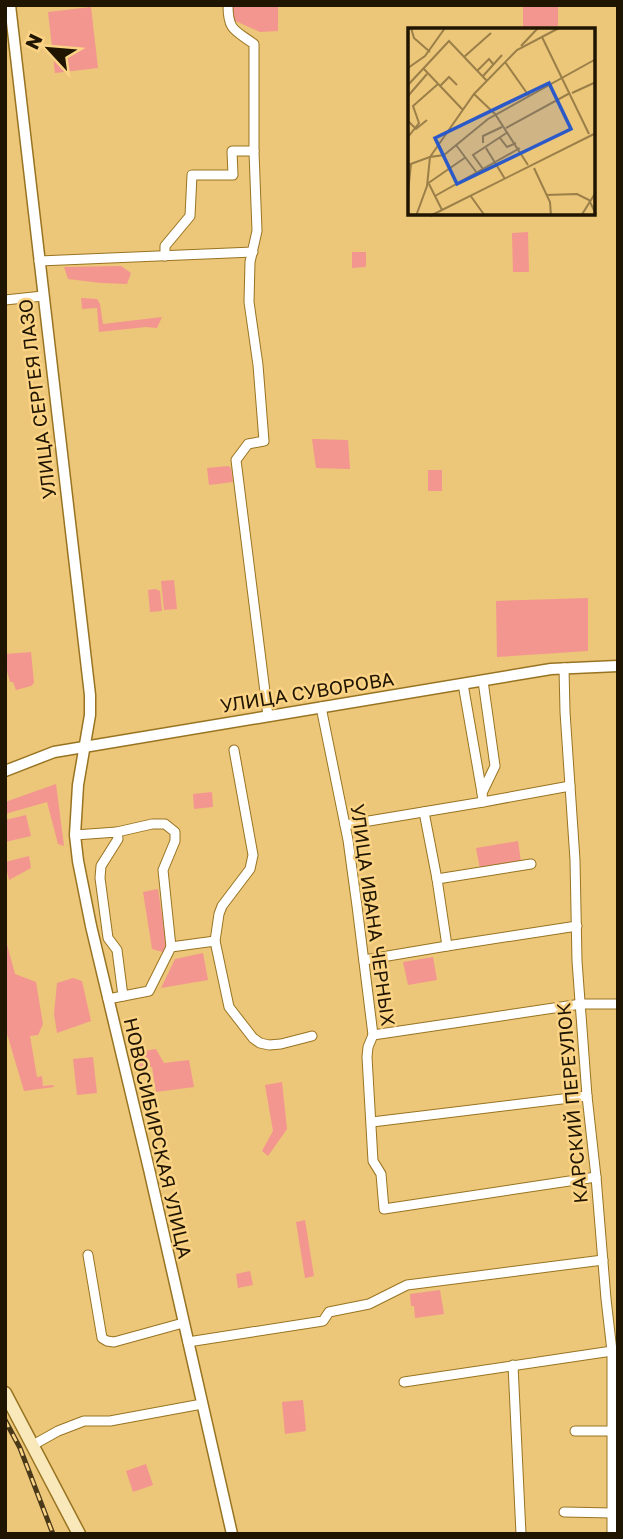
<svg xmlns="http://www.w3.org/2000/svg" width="623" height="1539" viewBox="0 0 623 1539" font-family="'Golos Text',sans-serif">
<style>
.green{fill:#f39690}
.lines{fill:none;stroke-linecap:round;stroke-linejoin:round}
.minor-casing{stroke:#987422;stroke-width:11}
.tertiary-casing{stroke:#987422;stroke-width:13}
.secondary-casing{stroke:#987422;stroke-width:15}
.minor{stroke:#fff;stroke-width:9}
.tertiary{stroke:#fff;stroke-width:10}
.secondary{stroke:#f9e8b9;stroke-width:12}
.rail-casing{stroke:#4a3919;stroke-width:5}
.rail{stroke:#fad385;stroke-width:2.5;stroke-dasharray:8;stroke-linecap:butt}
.labels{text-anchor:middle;stroke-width:5;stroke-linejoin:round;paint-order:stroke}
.street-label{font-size:19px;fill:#201500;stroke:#fad385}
.inset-road{fill:none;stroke:#9a7f49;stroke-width:2}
.view{fill:#2c59c8;fill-opacity:0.15;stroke:#2c59c8;stroke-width:3.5}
.inset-edge{fill:none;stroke:#201500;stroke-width:3.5}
</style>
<rect width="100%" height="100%" fill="#ecc679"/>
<g class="green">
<polygon points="232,5 278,5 278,31 260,32 231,19"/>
<polygon points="558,6 558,26 523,27 523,7"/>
<polygon points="91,7 98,68 55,73 48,12"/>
<polygon points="528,232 529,272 513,272 512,233"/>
<polygon points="366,252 366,267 352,268 352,252"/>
<polygon points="121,266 131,273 127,284 101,283 68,279 64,267"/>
<polygon points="81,298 97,299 100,304 103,324 162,317 157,328 146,327 99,332 97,308 82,309"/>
<polygon points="312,439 348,440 350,469 316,468"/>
<polygon points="228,466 231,468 233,482 209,485 207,468"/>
<rect x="428" y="470" width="14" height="21"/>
<polygon points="174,580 177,609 164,610 161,581"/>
<polygon points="155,589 160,591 162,611 150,612 148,590"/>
<polygon points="588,598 588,651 497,657 496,601"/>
<polygon points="31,652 34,683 31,686 16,690 13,682 10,682 5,663 5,654"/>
<polygon points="56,784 64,846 58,844 47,802 5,814 5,802"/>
<polygon points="212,792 213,807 194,809 193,794"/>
<polygon points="26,815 31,836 5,842 5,820"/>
<polygon points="518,841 521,862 480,869 476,848"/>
<polygon points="29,856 31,868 9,880 5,862"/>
<polygon points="158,889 167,948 166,953 152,949 143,892"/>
<polygon points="5,937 15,974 36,982 43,1024 38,1035 30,1036 37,1077 42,1076 43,1086 53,1085 54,1087 24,1091 5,1027"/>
<polygon points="203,953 208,980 161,988 175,959"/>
<polygon points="433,957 437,980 408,985 403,962"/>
<polygon points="73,978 82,981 91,1021 57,1033 54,1014 57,983"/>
<polygon points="156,1049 164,1063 189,1060 194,1087 156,1092 152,1067 140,1068 137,1052"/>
<polygon points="93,1057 97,1093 77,1095 73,1059"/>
<polygon points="282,1082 287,1129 268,1156 262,1151 273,1131 265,1085"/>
<polygon points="305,1220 314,1276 305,1278 296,1222"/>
<polygon points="250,1271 253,1285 238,1288 236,1274"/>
<polygon points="440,1290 444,1314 415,1318 414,1306 411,1306 410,1294"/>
<polygon points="303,1400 306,1431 285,1434 282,1402"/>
<polygon points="146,1464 153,1485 133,1492 126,1471"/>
</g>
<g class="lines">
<g class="minor-casing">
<g id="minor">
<path d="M228 5C228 31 235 30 254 44V152L257 231 250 262 249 302 258 365 264 441 248 444 236 460 268 716"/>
<polyline points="165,256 165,246 190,216 192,175 233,175 232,151 254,151"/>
<polyline points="39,261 253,252"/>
<polyline points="5,300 43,296"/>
<polyline points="564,668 565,712 575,860 577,961 587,1096 596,1177 606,1299 612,1351 612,1534"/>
<polyline points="463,684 482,793"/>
<polyline points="321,707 348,840 357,906 373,1035 368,1047 367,1057 373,1161 381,1174 384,1209 596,1177"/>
<polyline points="234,750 253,855 250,869 222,906 219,914 215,941 229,1007 253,1038 260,1043 269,1045 281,1044 312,1036"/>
<polyline points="483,802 570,786"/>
<polyline points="424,812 437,879 447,946"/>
<polyline points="345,825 483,802 482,793 495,766 483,681"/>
<polyline points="117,832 152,824 165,824 175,832 175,841 163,870 171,947"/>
<polyline points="75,835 117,832 118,839 101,866 100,878 108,938 117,950 123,996"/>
<polyline points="437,879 531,864"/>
<polyline points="364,960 447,946 577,926"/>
<polyline points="108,999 149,991 171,947 215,941"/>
<polyline points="373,1035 581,1004 618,1004"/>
<polyline points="372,1122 587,1096"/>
<polyline points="88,1255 102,1338 107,1341 114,1342 183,1323"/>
<polyline points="188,1342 323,1321 329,1312 369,1304 407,1285 603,1260"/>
<polyline points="513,1365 521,1534"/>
<polyline points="404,1382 612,1351"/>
<polyline points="575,1431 613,1431"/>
<polyline points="33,1445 58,1431 84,1421 110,1421 202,1404"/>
<polyline points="564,1512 612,1513"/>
</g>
</g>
<g class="tertiary-casing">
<g id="tertiary">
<polyline points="10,5 90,695 90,715 78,785 75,835 78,861 91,926 149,1169 232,1534"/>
<polyline points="5,771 54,752 551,669 618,666"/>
</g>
</g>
<g class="secondary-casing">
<polyline id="secondary" points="5,1393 79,1534"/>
</g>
<use href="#minor" class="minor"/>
<use href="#tertiary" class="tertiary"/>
<use href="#secondary" class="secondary"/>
<g class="rail-casing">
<polyline id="rail" points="5,1420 20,1448 53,1534"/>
</g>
<use href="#rail" class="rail"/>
</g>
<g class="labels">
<g class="street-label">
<text transform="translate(37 399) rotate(-97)" y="7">УЛИЦА СЕРГЕЯ ЛАЗО</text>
<text transform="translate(307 692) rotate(-9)" y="7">УЛИЦА СУВОРОВА</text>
<text transform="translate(373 915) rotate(82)" y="7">УЛИЦА ИВАНА ЧЕРНЫХ</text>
<text transform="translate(572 1103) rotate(-95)" y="7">КАРСКИЙ ПЕРЕУЛОК</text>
<text transform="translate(158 1138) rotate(77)" y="7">НОВОСИБИРСКАЯ УЛИЦА</text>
</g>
</g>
<g transform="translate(408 28)">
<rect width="187" height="187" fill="#ecc679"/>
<path class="inset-road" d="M3 0 6 10 22 24M134 9 181 106M113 18 130 0M56 29 83 5M97 34 121 68M0 40 17 28 37 0M15 40 55 82M70 42 81 31 86 37M75 48 94 27M0 57 41 13 79 53M32 58 41 49 49 57M164 65 188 54M66 66 87 86 120 137M0 68 19 46M0 93 8 101 19 92M98 100 162 65M0 109 11 95 5 78 30 56M92 110 99 119 108 115M75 115V108L94 99M48 117 69 145M78 120 97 151M0 137 22 129 66 66 109 22 151 0M126 140 142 174 143 188M75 141 65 127 100 104M19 156 58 129M21 156 34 182M0 164 3 136M62 167 77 188M138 167 169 166 181 172 188 186M27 168 112 120M8 188 19 158 22 129 36 127 80 91 188 31M22 188 188 105M173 188 188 164"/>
<path class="view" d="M141 55 163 101 49 156 27 110Z"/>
<rect width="187" height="187" class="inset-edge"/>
</g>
<rect width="623" height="1539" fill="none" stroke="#201500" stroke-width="14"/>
<g transform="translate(49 49) rotate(296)" stroke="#fad385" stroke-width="5" paint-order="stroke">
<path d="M0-5L12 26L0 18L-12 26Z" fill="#201500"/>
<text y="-10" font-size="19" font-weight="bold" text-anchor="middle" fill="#201500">N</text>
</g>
</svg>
